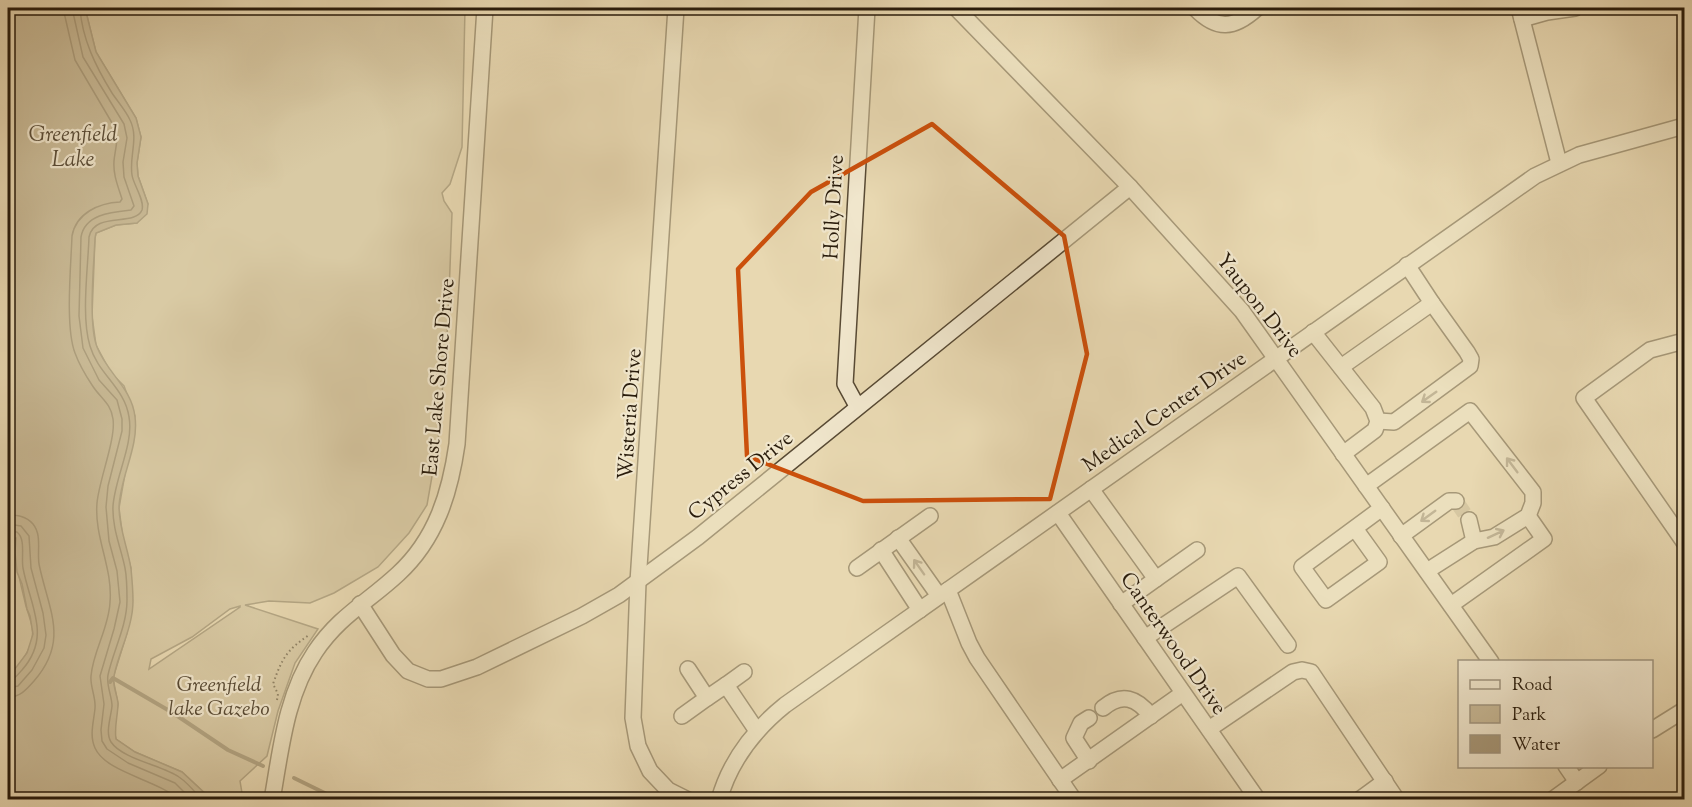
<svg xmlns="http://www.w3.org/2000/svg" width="1692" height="807" viewBox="0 0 1692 807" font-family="'Sorts Mill Goudy',serif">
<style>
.green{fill:#c7b895;stroke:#786a50;stroke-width:1.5;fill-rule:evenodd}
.water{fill:#a79879;stroke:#74664d;stroke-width:1.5}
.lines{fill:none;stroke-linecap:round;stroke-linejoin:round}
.shore{stroke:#685a42;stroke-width:1.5}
.stream{stroke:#74664d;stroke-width:4}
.minor-tunnel{stroke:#c2b290;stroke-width:15;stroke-dasharray:15 8;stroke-linecap:butt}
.minor-casing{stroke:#584a34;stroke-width:18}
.path{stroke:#281b0b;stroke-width:2;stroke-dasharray:1.5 3;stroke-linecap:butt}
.minor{stroke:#f0e6cc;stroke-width:15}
.oneway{stroke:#968b75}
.marked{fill:none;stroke:#cb500c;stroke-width:4.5;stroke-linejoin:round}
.labels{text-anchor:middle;stroke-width:4.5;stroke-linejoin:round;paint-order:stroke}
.street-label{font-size:21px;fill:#281b0b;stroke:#f0e6cc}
.park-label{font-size:21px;font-style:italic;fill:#584a34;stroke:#f0e6cc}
.water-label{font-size:22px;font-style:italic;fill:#5b4d37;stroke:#f0e6cc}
</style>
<rect width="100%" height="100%" fill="#e8d8b1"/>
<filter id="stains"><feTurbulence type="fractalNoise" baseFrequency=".00333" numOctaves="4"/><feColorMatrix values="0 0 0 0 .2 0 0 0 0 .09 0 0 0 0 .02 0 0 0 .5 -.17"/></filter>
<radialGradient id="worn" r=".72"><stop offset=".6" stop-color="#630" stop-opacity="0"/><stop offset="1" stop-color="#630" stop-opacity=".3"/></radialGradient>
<g class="green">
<path d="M85 8H465L462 147 450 184 442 193 444 201 452 213 448 322 438 442 427 505 409 533 378 567 334 593 310 603 269 601 245 605 318 629 295 663 278 711 267 756 240 781 243 799H211L182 772 135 752 116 739 114 731 118 704 113 678 127 633 131 568 123 539 119 508 135 416 124 386 111 373 96 345 92 316 95 238 96 233 116 225 137 223 148 204 138 176 137 163 141 137 136 118 96 52ZM240 606V607L149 669 151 659 192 637 230 609Z"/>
<path d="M8 538H16C14 560 20 581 25 602 28 616 36 628 31 643 27 657 17 667 8 678Z"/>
</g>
<path class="water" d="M8 8H85L96 52 136 118 141 137 137 163 138 176 148 204 147 214 137 223 116 225 96 233 95 238C94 264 88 324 97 347 107 373 132 388 135 417 139 447 120 477 119 507 119 529 128 548 131 569 132 579 133 591 133 601 133 627 119 651 114 676 112 685 117 694 118 703 118 715 114 727 116 739L135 752 182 772 211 799H8V678L27 653 33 634 30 616 27 609 22 584 17 572 15 552 16 538H8Z"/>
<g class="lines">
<g class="shore">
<path d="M63 8 75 60 115 128C119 140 115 149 114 161 113 175 118 186 122 199L120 202C99 203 76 213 72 236 71 265 65 327 75 353 79 364 86 376 92 385 100 398 111 403 113 419 116 439 99 480 97 503 94 537 113 568 110 602 109 628 93 651 91 676 90 687 96 697 95 708 94 721 89 735 95 748 106 773 159 780 179 800"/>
<path d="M72 8 83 57 124 124 127 138 123 162 124 177 134 206 131 210C112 212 85 214 81 237L79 316 83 348 99 380 117 400 122 419V431L108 486 106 507 109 541 117 571 120 602 114 629 100 676 104 704 101 730 102 741 107 749 128 763 175 783 192 800"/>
<path d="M80 8C82 39 96 67 112 93 118 102 126 111 130 120 139 138 129 156 132 175 133 184 145 200 142 210 135 227 94 211 89 237 88 268 81 317 90 346 98 374 125 388 129 417 134 444 115 477 113 506 112 528 121 548 125 568 127 578 127 590 127 600 127 626 113 651 108 675 106 685 112 696 112 706 111 717 105 733 111 742 122 759 164 766 179 777 188 783 195 792 202 800"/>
<path d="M8 515C17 515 26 516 33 524 42 535 37 551 39 564 48 609 70 640 34 681 26 690 20 697 8 697"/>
<polyline points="8,524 21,526 29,536 31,568 43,613 46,635 44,648 32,670 18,686 8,688"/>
<path d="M8 532H17C26 539 21 557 23 568 30 606 52 636 22 670 17 675 15 680 8 681"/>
</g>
<g class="stream">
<polyline points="110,682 113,678 173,713 228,750 263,766"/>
<polyline points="294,778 339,800"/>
</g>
<polyline class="minor-tunnel" points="1456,501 1469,520"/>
<g class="minor-casing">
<g id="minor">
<polyline points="676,8 638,582 633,718 638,746 650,771 668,790 688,800"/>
<polyline points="956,8 1130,187 1242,311 1491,662"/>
<path d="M1195 8C1217 31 1234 29 1257 8"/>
<polyline points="1519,8 1559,163"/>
<polyline points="1522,19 1547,12 1575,8"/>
<polyline points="1313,332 1373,408 1378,421 1375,430 1343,454"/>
<polyline points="1684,341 1650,350 1584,398 1684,542"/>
<polyline points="1341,367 1432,303 1407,265"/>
<polyline points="857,406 845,384 867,8"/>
<polyline points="1378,421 1394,422 1470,366 1471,359 1467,352 1432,303"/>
<polyline points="1366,486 1470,411 1533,492 1533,503 1528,516 1494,537 1474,541 1427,571"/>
<polyline points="1091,489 1156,579 1121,604"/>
<polyline points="1058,513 1258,800"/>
<polyline points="1469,520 1474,541"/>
<polyline points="1356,530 1379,562 1326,600 1302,567 1382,508"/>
<polyline points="1401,536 1449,501 1456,501"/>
<polyline points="898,538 939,596"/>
<polyline points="881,550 920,610"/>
<polyline points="857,568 930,516"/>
<polyline points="1156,579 1197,550"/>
<polyline points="948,590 969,643 977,658 1074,800"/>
<polyline points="360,604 393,655 408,671 428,679 441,679 477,667 582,616 619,595 698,537 1130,187"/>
<polyline points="1451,605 1544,539 1528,516"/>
<polyline points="1145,638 1238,576 1288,645"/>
<polyline points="688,669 707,698 726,685 757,731"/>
<polyline points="726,685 744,672"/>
<path d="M1103 708C1122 692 1137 698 1151 716"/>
<polyline points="682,716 707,698"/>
<polyline points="1089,718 1081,723 1074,738 1089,761"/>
<polyline points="1209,729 1293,672 1302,670 1311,672 1397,800"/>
<polyline points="1652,730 1684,710"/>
<polyline points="1566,766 1577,782"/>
<polyline points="1060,780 1183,693"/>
<path d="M272 800C281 749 286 695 315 652 339 616 368 602 398 574 436 539 450 493 457 444L485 8"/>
<path d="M719 800C730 761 754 730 785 705L1535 176 1579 155 1684 126"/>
<polyline points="1359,800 1385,781"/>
<polyline points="1552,800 1599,766"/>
</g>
</g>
<path class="path" d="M277 700 278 694 273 684C282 658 287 650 309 635"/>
<use href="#minor" class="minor"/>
</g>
<defs><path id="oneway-shaft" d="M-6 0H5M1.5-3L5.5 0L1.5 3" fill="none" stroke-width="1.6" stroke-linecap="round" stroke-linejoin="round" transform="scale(1.5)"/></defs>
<g class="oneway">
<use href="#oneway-shaft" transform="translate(1429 397) rotate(145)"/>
<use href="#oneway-shaft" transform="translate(1512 465) rotate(-127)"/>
<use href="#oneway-shaft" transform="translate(1428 516) rotate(144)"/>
<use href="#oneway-shaft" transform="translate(1496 534) rotate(-25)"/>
<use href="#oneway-shaft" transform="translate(919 567) rotate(-125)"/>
</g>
<path d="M0 0H1692V807H0ZM932 124 1064 236 1087 354 1050 499 863 501 747 456 738 269 811 192Z" fill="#e8d8b1" fill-opacity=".55" fill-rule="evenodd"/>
<path class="marked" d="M932 124 1064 236 1087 354 1050 499 863 501 747 456 738 269 811 192Z"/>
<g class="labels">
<g class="street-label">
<text transform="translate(833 207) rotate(-87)" y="7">Holly Drive</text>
<text transform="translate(1260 305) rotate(52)" y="7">Yaupon Drive</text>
<text transform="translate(438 377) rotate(-85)" y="7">East Lake Shore Drive</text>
<text transform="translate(1164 411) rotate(-35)" y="7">Medical Center Drive</text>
<text transform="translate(629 414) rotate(-86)" y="7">Wisteria Drive</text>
<text transform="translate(740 475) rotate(-39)" y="7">Cypress Drive</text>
<text transform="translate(1174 643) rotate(55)" y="7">Canterwood Drive</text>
</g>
<g class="park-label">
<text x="219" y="691">Greenfield<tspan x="219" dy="24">lake Gazebo</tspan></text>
</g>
<g class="water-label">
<text x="73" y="141">Greenfield<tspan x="73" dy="25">Lake</tspan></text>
</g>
</g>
<rect width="1692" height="807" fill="none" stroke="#e8d8b1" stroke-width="30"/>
<rect x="9" y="9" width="1674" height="789" fill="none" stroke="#281b0b" stroke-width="3"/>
<rect x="15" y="15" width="1662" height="777" fill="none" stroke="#281b0b" stroke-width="1.5"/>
<rect x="1458" y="660" width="195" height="108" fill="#f0e6cc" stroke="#a0957f" stroke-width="1.5"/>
<rect x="1470" y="680" width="30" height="9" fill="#f0e6cc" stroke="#a0957f" stroke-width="1.5"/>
<text x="1512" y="690" font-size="18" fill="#281b0b">Road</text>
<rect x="1470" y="705" width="30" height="18" fill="#c7b895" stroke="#a0957f" stroke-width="1.5"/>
<text x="1512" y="720" font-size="18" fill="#281b0b">Park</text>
<rect x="1470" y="735" width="30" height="18" fill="#a79879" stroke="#a0957f" stroke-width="1.5"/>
<text x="1512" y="750" font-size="18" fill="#281b0b">Water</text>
<rect width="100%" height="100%" filter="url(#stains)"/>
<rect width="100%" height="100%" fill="url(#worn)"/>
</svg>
